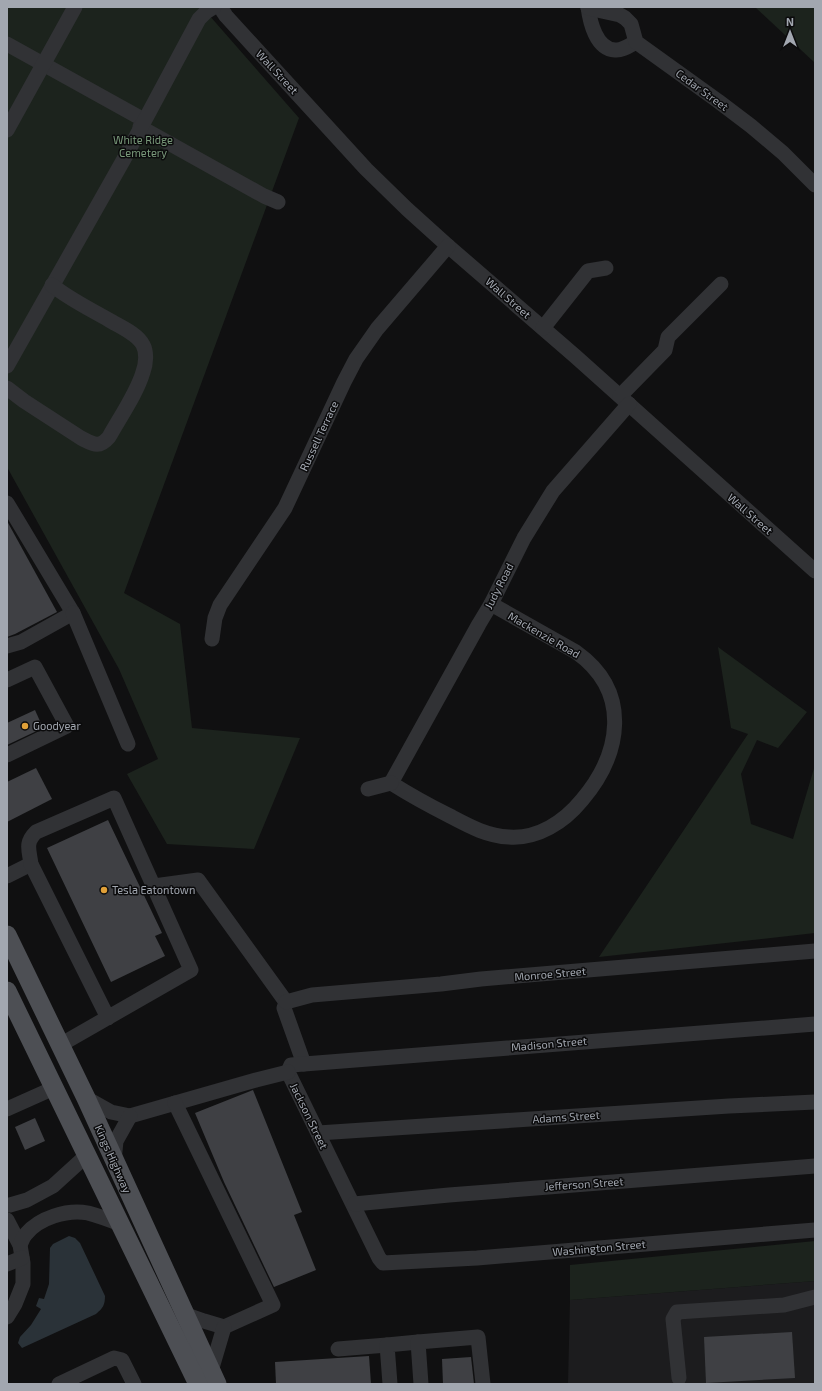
<svg xmlns="http://www.w3.org/2000/svg" width="822" height="1391" viewBox="0 0 822 1391" font-family="'Exo 2',sans-serif">
<style>
.built{fill:#1c1c1e}
.green{fill:#1c231d}
.water{fill:#2a3238}
.building{fill:#3f4044}
.lines{fill:none;stroke-linecap:round;stroke-linejoin:round}
.minor{stroke:#313235;stroke-width:15}
.major{stroke:#4d4f54;stroke-width:19}
.poi-dot{fill:#e0a038;stroke:#0b0b0c;stroke-width:1.5}
.labels{text-anchor:middle;stroke-width:3;stroke-linejoin:round;paint-order:stroke}
.street-label{font-size:11px;fill:#a2a7b0;stroke:#0b0b0c}
.park-label{font-size:11px;fill:#7a9a7b;stroke:#0b0b0c}
.poi-label{font-size:11px;fill:#a2a7b0;stroke:#0b0b0c;text-anchor:start}
</style>
<rect width="100%" height="100%" fill="#101011"/>
<polygon class="built" points="815,1281 815,1384 568,1384 570,1300"/>
<g class="green">
<polygon points="7,7 202,7 299,118 124,593 180,624 192,728 300,738 254,849 167,844 127,774 158,759 119,669 7,467"/>
<polygon points="755,7 815,7 815,63"/>
<polygon points="718,647 807,712 778,748 757,740 741,774 751,824 793,839 815,765 815,933 599,957 748,734 731,728"/>
<polygon points="815,1241 815,1281 570,1300 570,1265"/>
</g>
<path class="water" d="M69 1236 75 1238 80 1243 105 1296C105 1305 103 1308 96 1314L22 1348 18 1343 20 1337 31 1325 41 1309 36 1306 39 1298 44 1299 49 1284 50 1248 53 1244Z"/>
<g class="building">
<polygon points="7,521 57,612 15,634 7,637"/>
<polygon points="35,710 43,728 7,745 7,723"/>
<polygon points="36,768 52,799 7,822 7,782"/>
<polygon points="108,820 162,933 155,936 165,956 111,982 47,848"/>
<polygon points="253,1090 302,1212 294,1215 316,1270 274,1287 224,1182 195,1113"/>
<polygon points="35,1118 45,1141 25,1150 15,1127"/>
<polygon points="792,1332 795,1378 706,1383 704,1337"/>
<polygon points="369,1356 371,1384 276,1384 275,1362"/>
<polygon points="471,1357 474,1384 443,1384 442,1359"/>
</g>
<g class="lines">
<g class="minor">
<polyline points="220,7 226,16 366,169 407,209 448,246 575,356 815,571"/>
<path d="M588 7C590 22 596 49 615 50 622 51 630 45 636 42"/>
<polyline points="588,8 620,15 625,18 631,24 636,42 718,101 751,126 783,153 815,185"/>
<polyline points="7,44 144,120"/>
<polyline points="140,127 264,196 278,202"/>
<polyline points="7,130 75,7"/>
<polyline points="543,328 588,271 606,268"/>
<polyline points="7,366 124,159 199,19 206,12 214,7"/>
<path d="M7 388 24 401 81 438C93 444 99 449 109 437 120 417 137 393 143 372 146 364 147 352 143 345 138 334 119 326 109 320 90 309 69 299 52 285"/>
<polyline points="620,396 665,350 668,337 721,284"/>
<polyline points="7,503 73,613 21,642 7,646"/>
<polyline points="73,613 128,744"/>
<polyline points="212,639 215,618 220,605 285,508 344,382 356,359 377,329 448,246"/>
<polyline points="7,680 35,667 67,726 7,755"/>
<path d="M391 783C410 795 430 806 450 816 469 826 487 836 509 837 538 839 564 822 582 800 621 754 632 692 576 652L491 604"/>
<polyline points="391,783 479,624 491,604 524,538 553,491 629,404"/>
<polyline points="368,789 391,783"/>
<polyline points="7,876 31,864"/>
<polyline points="154,886 198,880 286,1002 284,1008 304,1064"/>
<polyline points="286,1002 312,995 441,984 481,979 815,951"/>
<path d="M60 1045 191 970 114 798 36 832C25 843 29 849 31 864L108 1018"/>
<polyline points="288,1072 379,1258 383,1263 477,1258 815,1230"/>
<path d="M288 1072 291 1065 304 1064C474 1052 644 1036 815 1024"/>
<polyline points="86,1098 111,1112 130,1116 256,1080 288,1072"/>
<polyline points="175,1103 273,1305 224,1327 204,1321 184,1314"/>
<polyline points="7,1109 54,1088"/>
<polyline points="318,1133 729,1106 815,1102"/>
<polyline points="114,1161 116,1141 130,1116"/>
<polyline points="354,1204 449,1195 815,1166"/>
<polyline points="7,1205 10,1205 27,1200 53,1186 87,1155"/>
<polyline points="7,1220 20,1245 23,1263 23,1284 15,1304 7,1317"/>
<path d="M20 1245C22 1241 23 1237 26 1234 39 1218 67 1209 88 1213 99 1216 110 1220 120 1224"/>
<polyline points="7,1264 22,1258"/>
<polyline points="338,1349 387,1345"/>
<polyline points="211,1371 224,1327"/>
<polyline points="679,1378 673,1319 677,1312 784,1305 815,1297"/>
<polyline points="59,1384 114,1358 122,1360 134,1384"/>
<polyline points="390,1384 387,1345 418,1342"/>
<polyline points="421,1384 418,1342 478,1337 483,1384"/>
</g>
<g class="major">
<polyline points="7,935 86,1098 217,1384"/>
<polyline points="7,991 198,1384"/>
</g>
</g>
<g class="poi-dot">
<circle cx="25" cy="726" r="4"/>
<circle cx="104" cy="890" r="4"/>
</g>
<g class="labels">
<g class="street-label">
<text transform="translate(277 72) rotate(47)" y="4">Wall Street</text>
<text transform="translate(702 90) rotate(36)" y="4">Cedar Street</text>
<text transform="translate(508 298) rotate(41)" y="4">Wall Street</text>
<text transform="translate(319 436) rotate(-65)" y="4">Russell Terrace</text>
<text transform="translate(750 514) rotate(41)" y="4">Wall Street</text>
<text transform="translate(499 586) rotate(-63)" y="4">Judy Road</text>
<text transform="translate(544 635) rotate(30)" y="4">Mackenzie Road</text>
<text transform="translate(550 974) rotate(-5)" y="4">Monroe Street</text>
<text transform="translate(549 1044) rotate(-5)" y="4">Madison Street</text>
<text transform="translate(309 1116) rotate(64)" y="4">Jackson Street</text>
<text transform="translate(566 1117) rotate(-4)" y="4">Adams Street</text>
<text transform="translate(113 1159) rotate(66)" y="4">Kings Highway</text>
<text transform="translate(584 1184) rotate(-4)" y="4">Jefferson Street</text>
<text transform="translate(599 1248) rotate(-5)" y="4">Washington Street</text>
</g>
<g class="park-label">
<text x="143" y="144">White Ridge<tspan x="143" dy="13">Cemetery</tspan></text>
</g>
<g class="poi-label">
<text x="33" y="730">Goodyear</text>
<text x="112" y="894">Tesla Eatontown</text>
</g>
</g>
<rect width="822" height="1391" fill="none" stroke="#a2a7b0" stroke-width="16"/>
<g transform="translate(790 32)" stroke="#0b0b0c" stroke-width="3" paint-order="stroke">
<path d="M0-3L7 15L0 10L-7 15Z" fill="#a2a7b0"/>
<text y="-6" font-size="11" font-weight="bold" text-anchor="middle" fill="#a2a7b0">N</text>
</g>
</svg>
